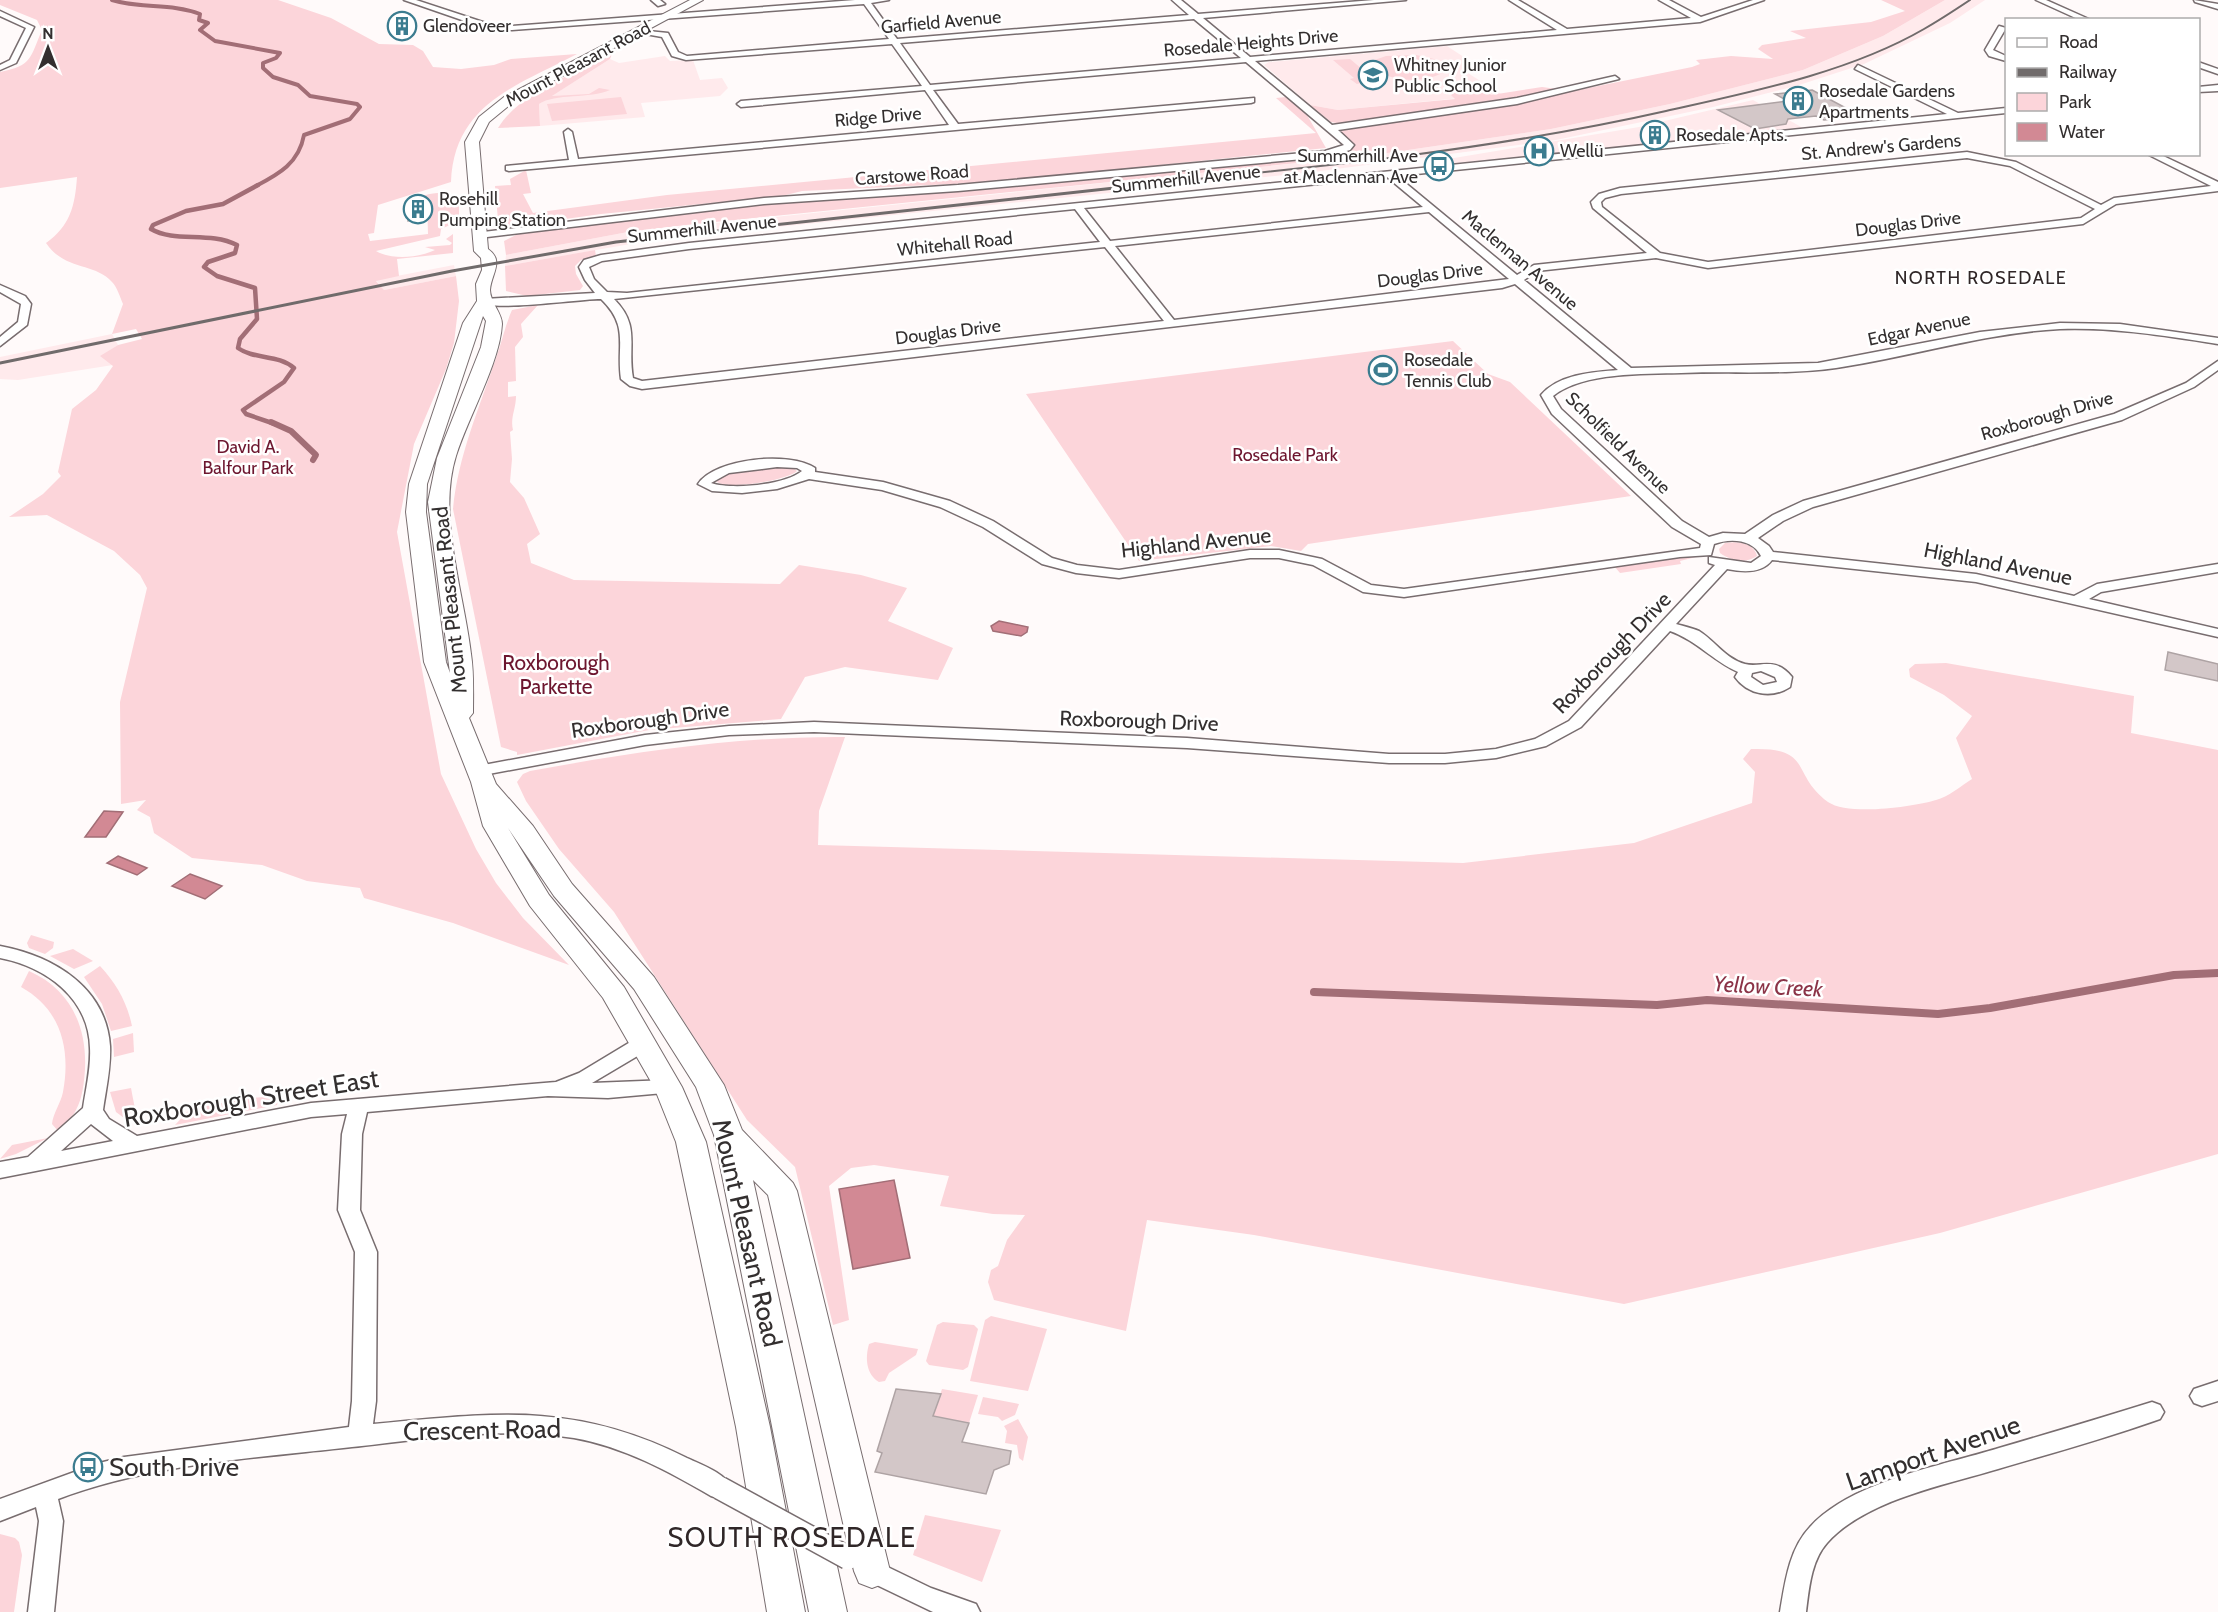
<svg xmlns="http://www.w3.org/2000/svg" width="2218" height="1612" viewBox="0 0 2218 1612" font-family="Cabin,sans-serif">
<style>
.built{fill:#ffeaec}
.green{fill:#fcd5da}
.water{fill:#d28994;stroke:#a26e76;stroke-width:1.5}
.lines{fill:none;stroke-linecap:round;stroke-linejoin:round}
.stream-far3{stroke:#a26e76;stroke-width:4}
.stream-far2{stroke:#a26e76;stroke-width:4.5}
.stream-far1{stroke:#a26e76;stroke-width:6}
.stream{stroke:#a26e76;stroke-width:8}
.building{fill:#d3c7c8;stroke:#aea3a4;stroke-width:1.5}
.street-casing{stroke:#786d6f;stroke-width:3}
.secondary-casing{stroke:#786d6f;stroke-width:2}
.street{fill:#fff;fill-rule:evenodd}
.secondary{fill:#fff;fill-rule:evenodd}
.rail-far1{stroke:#706b6b;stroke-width:2}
.rail{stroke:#706b6b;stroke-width:3}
.street-bridge-casing{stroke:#786d6f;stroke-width:25;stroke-linecap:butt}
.street-bridge{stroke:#fff;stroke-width:22}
.labels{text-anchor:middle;stroke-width:5;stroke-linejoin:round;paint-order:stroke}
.far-street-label{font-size:18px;fill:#332f2f;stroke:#fff}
.far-poi-label{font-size:18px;fill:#332f2f;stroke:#fff;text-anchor:start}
.far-neighbourhood-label{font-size:18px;letter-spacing:1.5px;fill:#302728;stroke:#fff}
.far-park-label{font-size:18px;fill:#6d162f;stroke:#fff}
.street-label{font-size:21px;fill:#332f2f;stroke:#fff}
.park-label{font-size:21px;fill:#6d162f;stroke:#fff}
.water-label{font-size:22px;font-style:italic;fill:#8b3347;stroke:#fff}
.near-street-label{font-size:26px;fill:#332f2f;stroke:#fff}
.near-poi-label{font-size:26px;fill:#332f2f;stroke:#fff;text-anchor:start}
.near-neighbourhood-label{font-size:27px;letter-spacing:1.5px;fill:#302728;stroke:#fff}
</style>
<rect width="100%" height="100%" fill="#fffafa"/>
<g class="built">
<polygon points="1945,0 1985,0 1950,23 1864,64 1796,86 1713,107 1556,140 1313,172 659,239 505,266 506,255 628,232 1367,156 1551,129 1670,104 1803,70 1883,36"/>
<polygon points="1447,46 1479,67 1463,70 1501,94 1338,110 1310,105 1264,65 1269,62"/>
<polygon points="665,56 670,61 693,60 700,80 722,78 728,88 720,96 641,103 645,117 540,126 539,104 610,59 619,63"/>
<polygon points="1753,100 1803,128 1449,164 1442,160 1639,127"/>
<polygon points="454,265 456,276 384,290 376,280"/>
<polygon points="112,334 118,345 101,356 113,365 18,380 0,379 0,357"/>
</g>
<g class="green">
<path d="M0 0H278L331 18 379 44 413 45 423 51 433 67 461 69 494 65 511 59 577 54C519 85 454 103 451 182L378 205 374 233 368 234 370 241 428 234 427 200H407C423 196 445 187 459 198V221L441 229 440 236 376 251C389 259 416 259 435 250L425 247 450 245 452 243 446 239 453 234V253L397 259 399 276 376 281 384 290 456 276 459 301 454 343 446 369 414 444 397 532 441 774 476 849 496 883 523 918 569 965 453 923 364 898 360 888 307 881 262 865 192 858 154 833 150 817 137 810 146 800 121 804 120 702 147 588 140 575 114 551 47 515 9 517 43 494 61 476 58 472 72 409 96 390 113 366 100 356 118 345 142 339 136 329 112 334 123 304C120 297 117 287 112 282 94 262 65 271 46 243 70 226 75 206 77 177L0 188V72C32 66 30 58 42 30L37 20 0 5Z"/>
<polygon points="1881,0 1945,0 1883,36 1803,70 1670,104 1551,129 1367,156 686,225 628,232 506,255 504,241 520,233 603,221 747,206 974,190 1343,153 1353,144 1341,132 1344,129 1539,98 1692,67 1700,64 1696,60 1731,56 1773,59 1758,49 1762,45 1806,38 1790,31 1871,22 1905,11"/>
<path d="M612 54 610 59 552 96 589 94 599 88 610 90C590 99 555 93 539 104L540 126 498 128C518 94 577 72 612 54Z"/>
<path d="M1416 55 1434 59 1445 66 1446 70C1429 85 1381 83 1369 62L1386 56Z"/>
<polygon points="1350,59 1375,80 1357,84 1350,79 1354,78 1333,60"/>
<polygon points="1542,87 1557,89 1505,101 1342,124 1331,122 1310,105 1338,110 1455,99 1451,95 1454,93 1484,89 1491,95"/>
<polygon points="621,97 627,114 552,121 547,104"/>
<polygon points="1286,97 1307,115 1326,148 996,182 802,191 782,196 601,214 516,226 501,225 498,220 495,186 511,185 510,179 526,170 531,193 523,194 533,213 667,195 1316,133 1276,98"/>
<polygon points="595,250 596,256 581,260 575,266 576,274 583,286 580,290 527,296 506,291 505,266"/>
<path d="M538 305 521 324 523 337 515 347 516 381 508 382V397L516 396C516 409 510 418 513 430L510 432 512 459 510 482 524 498 540 534 527 544 531 563 574 580 780 584 799 565 861 575 907 588 888 621 953 648 938 680 845 667 805 677 781 719 649 730 517 755V752L501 747 453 509C458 456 479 409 496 358 502 342 505 326 512 310Z"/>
<polygon points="1453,341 1488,374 1510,382 1631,496 1308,544 1301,551 1271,546 1139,561 1026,394"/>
<path d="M784 467H792L797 471C789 480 724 491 716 481 733 465 764 469 784 467Z"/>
<path d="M1725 543C1737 541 1754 542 1757 556 1746 564 1731 561 1720 553L1719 549Z"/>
<polygon points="1682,556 1696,557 1680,561 1681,564 1620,573 1615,567"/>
<path d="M1946 663 2134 696 2131 733 2218 750V1154L1940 1233 1624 1304 1254 1235 1147 1220 1126 1331 994 1300 988 1282 991 1270 998 1266 1007 1240 1025 1215 993 1214 940 1206 949 1176 874 1165 851 1168 829 1186 849 1320 833 1325 795 1167 747 1120 614 912 559 849 526 801 517 782 523 774 530 771C634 752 739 736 845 737L819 811 818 845 1463 863 1634 843 1752 803 1755 772 1743 759 1751 749C1814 747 1790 774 1828 802 1848 816 1913 807 1936 800 1948 797 1961 786 1972 779L1956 738 1972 716 1944 695 1910 677 1909 669 1915 664Z"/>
<polygon points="31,935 54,942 53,948 45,954 29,948 27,943"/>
<polygon points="73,949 93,961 74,969 50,956"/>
<path d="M100 966C116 983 127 1002 132 1026L111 1031 102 1004 84 977Z"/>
<path d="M29 971C70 989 87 1026 85 1069 84 1082 83 1097 76 1110 72 1118 65 1124 58 1131L52 1124C53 1113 61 1103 63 1092 71 1049 61 1009 21 987Z"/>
<polygon points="133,1033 134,1052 114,1057 113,1039"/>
<polygon points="131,1088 135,1109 124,1118 116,1112 110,1092"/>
<polygon points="279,1096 277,1105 175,1125 190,1109 249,1098"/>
<polygon points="48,1138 16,1154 0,1159 12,1145"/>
<polygon points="991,1316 1047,1329 1028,1391 970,1381 985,1320"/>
<polygon points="943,1322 974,1325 978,1329 968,1367 963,1370 929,1365 926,1361 937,1325"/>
<path d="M875 1342 918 1349 916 1355 889 1373 885 1381 879 1382C866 1374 865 1358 869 1344Z"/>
<polygon points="942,1389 978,1395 969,1423 933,1416"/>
<polygon points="983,1397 1019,1404 1015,1415 1002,1421 998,1417 978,1414"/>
<polygon points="1018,1419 1028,1437 1023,1461 1019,1458 1017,1445 1005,1443 1007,1431 1004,1426"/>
<polygon points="925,1515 1001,1530 982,1582 913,1555"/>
<polygon points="0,1534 15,1538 19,1542 22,1555 14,1612 0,1612"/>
</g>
<g class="water">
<polygon points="999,621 1028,627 1027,632 1021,636 993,631 991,626"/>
<polygon points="104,811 123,812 106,837 85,837"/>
<polygon points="118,856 147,868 137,875 107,863"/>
<polygon points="190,874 222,886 205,899 172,886"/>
<polygon points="894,1180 910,1258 853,1269 839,1189"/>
</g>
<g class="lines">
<path class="stream-far3" d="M112 0C141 9 171 3 200 14L199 20 208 23 200 30 215 41 280 53 276 58 263 63V68L273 77 298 85 310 96 357 104 360 107 350 119 304 135C299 163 279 174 256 186"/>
<path class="stream-far2" d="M258 185 223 204 186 211 153 225 151 229C175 243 209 231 237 245L235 253 208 262 204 267 217 276 255 288 257 319 240 339 238 348C255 360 278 354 294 368L284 382 243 410 246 414 275 424"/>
<polyline class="stream-far1" points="271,422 291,431 316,455 313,460"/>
<polyline class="stream" points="1314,992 1657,1005 1707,1000 1938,1014 1990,1008 2174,975 2218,973"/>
</g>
<g class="building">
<polygon points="1812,90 1861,116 1824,120 1816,116 1788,119 1786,124 1755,129 1718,110 1788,101 1775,94"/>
<polygon points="427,199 428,219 408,221 408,201"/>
<polygon points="2168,652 2218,664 2218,681 2165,670"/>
<polygon points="896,1389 941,1394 933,1416 969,1423 962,1442 1011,1451 1009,1464 994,1470 986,1494 875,1472 882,1453 877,1451"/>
</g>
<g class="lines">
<g class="street-casing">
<g id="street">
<path d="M404 0H416L489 24 512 26 855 0H889L871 3 897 39 1189 15 1172 0H1181L1198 14 1374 0H1406L1203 18 1250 57 1557 30 1509 0H1518L1567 29 1691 18 1659 0H1669L1701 17 1753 0H1764L1700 22 1255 61 1332 125 1517 98 1615 76 1619 79 1517 104 1338 130 1354 145 1350 150 1325 157 958 191 764 204 479 238 474 235 475 233 764 198 958 185 1325 151 1344 145 1246 62 933 90 958 124 1254 98V102L1251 103 509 171 506 170V166L569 160 564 132 568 129 572 132 578 159 949 125 925 90 741 107 737 104 741 101 922 86 892 44 686 60 672 56 662 37 634 32 638 30 668 33 678 52 687 56 889 39 864 4 512 30 485 28ZM1194 19 1241 58 930 85 900 43Z"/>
<polygon points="651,0 660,0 665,4 658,6"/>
<polygon points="2036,0 2046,0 2091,20 2080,20"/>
<polygon points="2194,0 2218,4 2218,9 2195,2"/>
<polygon points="0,11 34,27 16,63 0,70 0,65 10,60 26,28 0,16"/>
<polygon points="1999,26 2006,28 1993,50 2006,56 2006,61 1989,56 1985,50"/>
<polygon points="2198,62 2218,69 2218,74 2198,67"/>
<path d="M1858 65 1958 113 2006 108V113L1397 176 1517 275 1534 265 1647 253 1593 208 1591 202 1599 194 1620 188 1967 152 2016 162 2101 205 2114 198 2211 186 2147 154H2159L2218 182V191L2116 204 2083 224 1708 268 1656 258 1537 271 1524 280 1631 368 1818 363 1980 332 2060 323 2120 324 2218 338V344C2166 336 2113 327 2060 329 1984 333 1911 357 1836 368 1785 375 1733 371 1681 373 1644 374 1583 372 1553 396L1561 409 1682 521 1709 537 1723 533 1745 534 1773 515 1803 501 2114 414 2186 383 2218 361V370L2194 387 2122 420 1813 507 1783 521 1758 538 1769 546 1773 552 1976 574 2074 596 2097 584 2218 564V572L2101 592 2089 599 2218 629V637L1976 582 1772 560C1762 574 1742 572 1727 569L1676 624C1683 626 1692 628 1699 631 1715 641 1726 659 1745 664 1761 668 1775 656 1792 677L1790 687C1772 699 1748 695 1735 677L1738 672C1713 661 1696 640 1670 631L1581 727 1546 746 1496 758 1445 763H1389L1187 748 814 732 729 735 645 745 478 776 470 771 478 766 645 735 729 726 814 722 1187 738 1389 754H1445L1496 749 1535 739 1569 721 1715 565 1709 563V557L1751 563 1761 556C1753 539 1730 538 1714 544L1711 555 1680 557 1404 597 1363 592 1313 565 1279 558H1250L1119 578 1076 573 1042 564 983 527 940 507 882 490 809 479 777 489 742 493 712 491 698 484C715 458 790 451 815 468V472L883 482 950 501 993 521 1052 558 1077 565 1119 570 1250 550H1279L1322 559 1371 585 1404 589 1700 548 1701 544 1672 527 1552 414 1541 395C1559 374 1593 372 1618 370L1515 284 1502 288 642 389 630 386 621 379C616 345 630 327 601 299 580 299 491 312 479 302L484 299 595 293 585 280 579 267 584 260 601 255 689 243 1947 114 1855 69ZM1967 158 2010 166 2095 209 2081 218 1708 262 1660 253 1602 207 1601 202 1605 198 1621 194ZM1387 177 1423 207 1110 241 1084 208ZM1075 209 1100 242 627 293 607 292 594 279 589 267 602 261 689 249ZM1429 212 1509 279 1174 320 1115 246ZM1105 247 1164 321 642 381 633 378C627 345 641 326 614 299ZM777 467 797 468 802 471C785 485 732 490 711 483L729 473ZM1761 671 1775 677 1777 682 1763 685 1751 677 1752 673Z"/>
<polygon points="2218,85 2218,91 2198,92 2198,87"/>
<polygon points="0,285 25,296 31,304 27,325 0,346 0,337 18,322 21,304 0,292"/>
<path d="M0 946C53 956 106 987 110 1046 111 1068 106 1089 103 1110L109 1119 137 1136 311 1103 556 1082 579 1073 637 1038H651L654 1043 651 1048 592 1083 668 1080 675 1082 678 1087 675 1092 608 1098 548 1096 367 1112 362 1134 360 1210 377 1252 376 1401 373 1424C494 1413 574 1401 687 1458 702 1465 725 1473 732 1488L729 1496 720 1499 711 1496C668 1471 624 1447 574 1438 502 1426 424 1439 352 1447 254 1458 151 1464 58 1499L63 1521 54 1612H28L39 1521 36 1507 0 1521V1499L99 1463 124 1457 349 1427 352 1401 355 1252 338 1210 342 1134 347 1114 311 1117 0 1178V1162L28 1157 83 1108C86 1088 91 1068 90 1048 89 998 46 967 0 958ZM91 1124 113 1141 61 1151Z"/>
<polygon points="2218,1381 2218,1401 2202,1406 2194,1403 2190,1396 2194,1389"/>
<path d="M2152 1402 2160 1405 2164 1412 2160 1419C2107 1438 2052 1453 1998 1469 1945 1485 1865 1500 1827 1543 1811 1561 1809 1589 1806 1612H1780C1785 1583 1789 1549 1810 1527 1852 1481 1941 1466 1999 1448 2050 1433 2101 1418 2152 1402Z"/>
<polygon points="867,1557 931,1588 976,1604 980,1612 933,1612 858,1576 854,1568 858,1560"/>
</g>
</g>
<g class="secondary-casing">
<path id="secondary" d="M690 0H703L512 103 489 122 479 142 488 249C505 261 491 274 490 290 490 302 502 313 502 324 500 363 468 417 456 456 437 517 464 592 471 654 474 673 473 694 473 713L469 718 496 784 533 826 572 884 654 977 724 1085 742 1130 793 1183 797 1191 890 1571 885 1583 872 1588 859 1583 854 1571 768 1195 753 1180 847 1612H809L714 1135 696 1087 634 989 554 896 508 828 549 895 624 987 682 1087 706 1142 770 1427 805 1612H767L736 1427 676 1142 654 1087 603 998 530 906 483 826 471 782 424 662 406 512 409 484 463 323 477 301 476 284 482 270 481 258 474 251 465 142 479 117 504 97ZM483 316 486 321 481 347 437 458 428 502 450 673 446 662 426 512 427 484Z"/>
</g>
<use href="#street" class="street"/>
<use href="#secondary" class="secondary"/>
<path class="rail-far1" d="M1128 186C1308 168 1489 151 1666 111 1751 92 1848 73 1924 29 1940 20 1955 10 1970 0"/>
<polyline class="rail" points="0,363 452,271 616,242 1142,185"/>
<g class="street-bridge-casing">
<polyline id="street-bridge" points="720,1488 848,1558"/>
</g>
<use href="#street-bridge" class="street-bridge"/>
</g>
<defs>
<g id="building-ring" transform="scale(1.5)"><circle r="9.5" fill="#fff" stroke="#3b7c8f" stroke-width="1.5"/><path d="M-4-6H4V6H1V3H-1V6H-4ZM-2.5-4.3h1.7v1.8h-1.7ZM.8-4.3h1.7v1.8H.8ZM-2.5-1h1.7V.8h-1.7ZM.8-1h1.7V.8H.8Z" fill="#3b7c8f"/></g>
<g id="school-ring" transform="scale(1.5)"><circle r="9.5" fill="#fff" stroke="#3b7c8f" stroke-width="1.5"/><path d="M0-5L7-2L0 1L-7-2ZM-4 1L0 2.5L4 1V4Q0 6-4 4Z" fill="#3b7c8f"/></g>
<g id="hospital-ring" transform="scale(1.5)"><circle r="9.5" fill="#fff" stroke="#3b7c8f" stroke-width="1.5"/><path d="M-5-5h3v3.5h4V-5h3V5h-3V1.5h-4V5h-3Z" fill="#3b7c8f"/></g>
<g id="bus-ring" transform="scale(1.5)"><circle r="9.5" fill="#fff" stroke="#3b7c8f" stroke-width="1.5"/><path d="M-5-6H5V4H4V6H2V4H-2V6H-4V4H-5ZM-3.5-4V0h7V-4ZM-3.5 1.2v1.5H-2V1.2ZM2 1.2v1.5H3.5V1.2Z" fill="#3b7c8f"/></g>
<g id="stadium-ring" transform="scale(1.5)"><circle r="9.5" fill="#fff" stroke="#3b7c8f" stroke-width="1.5"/><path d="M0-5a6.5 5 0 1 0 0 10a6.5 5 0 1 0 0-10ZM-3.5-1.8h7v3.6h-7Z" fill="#3b7c8f"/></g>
</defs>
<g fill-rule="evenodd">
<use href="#building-ring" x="402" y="26"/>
<use href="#school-ring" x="1373" y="75"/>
<use href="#building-ring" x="1798" y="101"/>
<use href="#building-ring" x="1655" y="135"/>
<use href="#hospital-ring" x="1539" y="151"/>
<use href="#bus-ring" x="1439" y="166"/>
<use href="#building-ring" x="418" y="209"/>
<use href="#stadium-ring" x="1383" y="370"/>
<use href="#bus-ring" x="88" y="1467"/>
</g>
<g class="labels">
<g class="far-street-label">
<text transform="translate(941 22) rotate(-5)" y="6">Garfield Avenue</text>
<text transform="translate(1251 43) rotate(-5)" y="6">Rosedale Heights Drive</text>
<text transform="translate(578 64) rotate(-28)" y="6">Mount Pleasant Road</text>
<text transform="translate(878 117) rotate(-5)" y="6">Ridge Drive</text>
<text transform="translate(1881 147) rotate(-5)" y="6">St. Andrew's Gardens</text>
<text transform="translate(912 175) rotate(-4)" y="6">Carstowe Road</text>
<text transform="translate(1186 179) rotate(-6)" y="6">Summerhill Avenue</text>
<text transform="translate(1908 224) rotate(-7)" y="6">Douglas Drive</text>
<text transform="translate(702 229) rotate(-6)" y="6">Summerhill Avenue</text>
<text transform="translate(955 244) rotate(-6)" y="6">Whitehall Road</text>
<text transform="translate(1520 260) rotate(40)" y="6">Maclennan Avenue</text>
<text transform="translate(1430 275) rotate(-7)" y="6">Douglas Drive</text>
<text transform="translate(1919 329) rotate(-12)" y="6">Edgar Avenue</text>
<text transform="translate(948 332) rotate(-7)" y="6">Douglas Drive</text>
<text transform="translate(2047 416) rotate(-16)" y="6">Roxborough Drive</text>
<text transform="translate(1618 443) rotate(44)" y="6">Scholfield Avenue</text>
</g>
<g class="far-poi-label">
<text x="423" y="32">Glendoveer</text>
<text x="1394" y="71">Whitney Junior<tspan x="1394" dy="21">Public School</tspan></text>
<text x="1819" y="97">Rosedale Gardens<tspan x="1819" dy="21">Apartments</tspan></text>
<text x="1676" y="141">Rosedale Apts.</text>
<text x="1560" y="157">Wellü</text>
<text x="1418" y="162" text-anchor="end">Summerhill Ave<tspan x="1418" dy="21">at Maclennan Ave</tspan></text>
<text x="439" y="205">Rosehill<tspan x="439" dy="21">Pumping Station</tspan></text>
<text x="1404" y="366">Rosedale<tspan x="1404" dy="21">Tennis Club</tspan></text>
</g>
<g class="far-neighbourhood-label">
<text x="1981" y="284">NORTH ROSEDALE</text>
</g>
<g class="far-park-label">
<text x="248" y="453">David A.<tspan x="248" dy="21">Balfour Park</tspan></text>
<text x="1285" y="461">Rosedale Park</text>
</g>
<g class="street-label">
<text transform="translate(1196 543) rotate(-6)" y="7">Highland Avenue</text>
<text transform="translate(1998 564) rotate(11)" y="7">Highland Avenue</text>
<text transform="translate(450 600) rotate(-96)" y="7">Mount Pleasant Road</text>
<text transform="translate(1612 653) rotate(-46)" y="7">Roxborough Drive</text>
<text transform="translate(650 720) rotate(-8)" y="7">Roxborough Drive</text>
<text transform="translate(1139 721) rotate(2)" y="7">Roxborough Drive</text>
</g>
<g class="park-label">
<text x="556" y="670">Roxborough<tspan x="556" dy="24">Parkette</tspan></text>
</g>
<g class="water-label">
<text transform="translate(1768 986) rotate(3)" y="8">Yellow Creek</text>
</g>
<g class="near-street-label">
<text transform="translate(251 1098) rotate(-9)" y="9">Roxborough Street East</text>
<text transform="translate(747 1233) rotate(77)" y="9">Mount Pleasant Road</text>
<text transform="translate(482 1430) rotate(-1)" y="9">Crescent Road</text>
<text transform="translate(1933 1453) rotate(-19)" y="9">Lamport Avenue</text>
</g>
<g class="near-poi-label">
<text x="109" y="1476">South Drive</text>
</g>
<g class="near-neighbourhood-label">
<text x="792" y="1547">SOUTH ROSEDALE</text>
</g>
</g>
<rect x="2005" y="18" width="195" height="138" fill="#ffffff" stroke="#adacac" stroke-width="1.5"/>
<rect x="2017" y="38" width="30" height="9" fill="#ffffff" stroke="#adacac" stroke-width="1.5"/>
<text x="2059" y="48" font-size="18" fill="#332f2f">Road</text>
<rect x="2017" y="68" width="30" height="9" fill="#706b6b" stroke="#adacac" stroke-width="1.5"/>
<text x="2059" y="78" font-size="18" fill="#332f2f">Railway</text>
<rect x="2017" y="93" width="30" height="18" fill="#fcd5da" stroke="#adacac" stroke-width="1.5"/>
<text x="2059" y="108" font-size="18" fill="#332f2f">Park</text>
<rect x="2017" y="123" width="30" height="18" fill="#d28994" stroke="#adacac" stroke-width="1.5"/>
<text x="2059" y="138" font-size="18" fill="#332f2f">Water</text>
<g transform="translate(48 48)" stroke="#ffffff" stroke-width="4.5" paint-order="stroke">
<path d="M0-4.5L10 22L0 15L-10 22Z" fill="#332f2f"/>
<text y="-9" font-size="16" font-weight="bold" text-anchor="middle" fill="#332f2f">N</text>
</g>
</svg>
